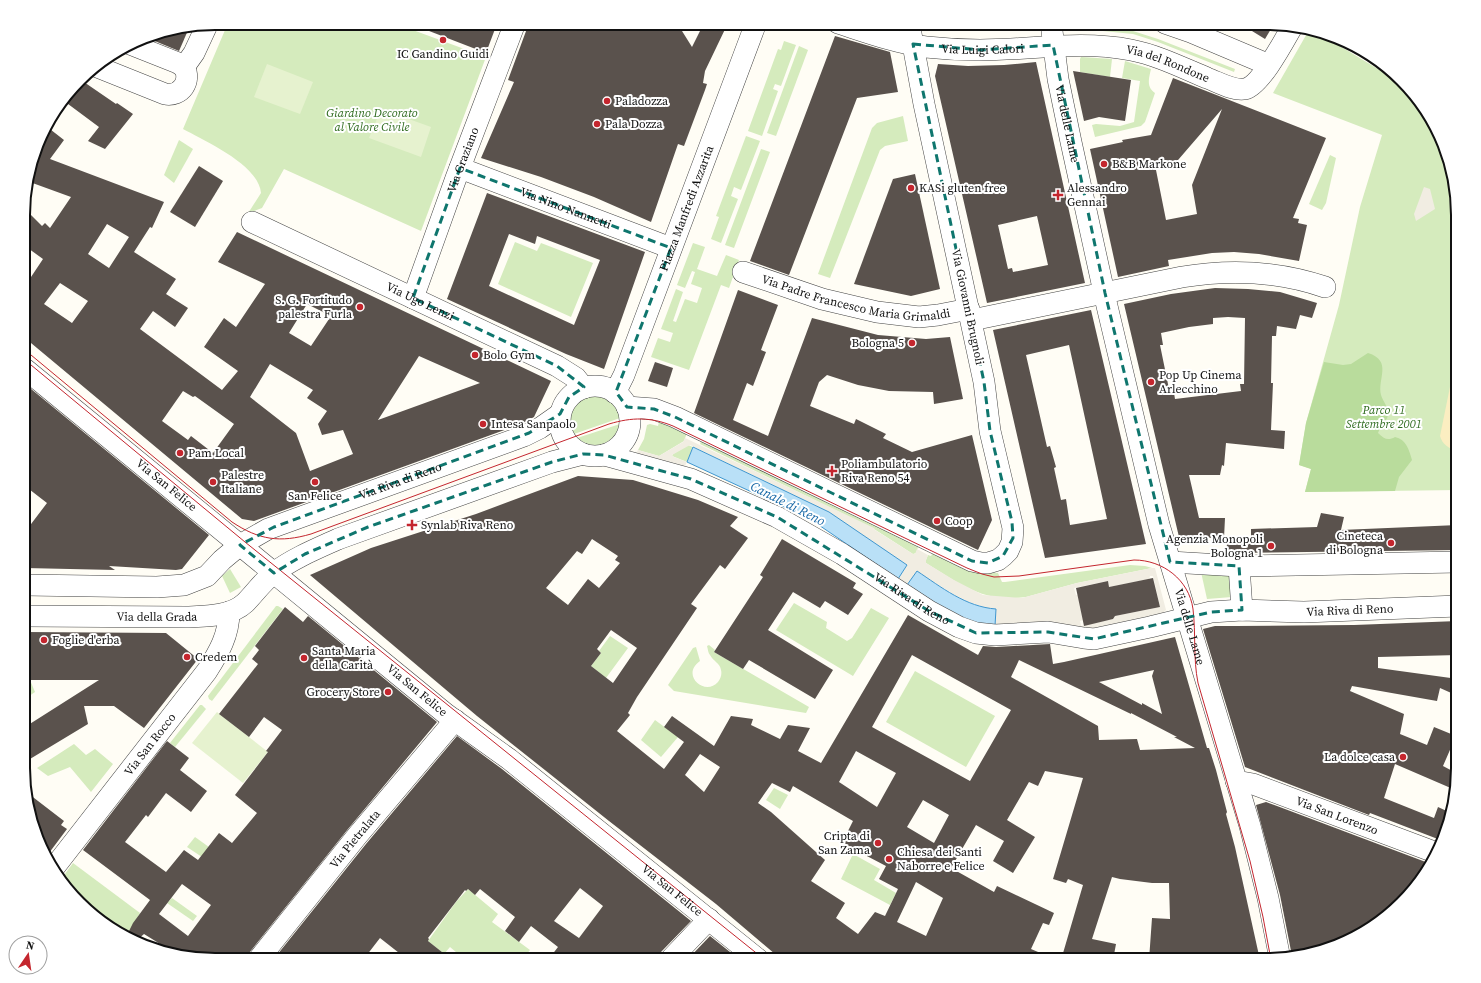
<svg xmlns="http://www.w3.org/2000/svg" width="1481" height="983" viewBox="0 0 1481 983" font-family="'Source Serif 4',serif">
<style>
.green{fill:#d5ebbd}
.forest{fill:#b9dc9c}
.sand{fill:#fbeec1}
.pitch{fill:#e6f2cf}
.plaza{fill:#f1ede2;fill-rule:evenodd}
.water{fill:#b9e0f7;stroke:#3f96cf}
.building{fill:#5a524d;fill-rule:evenodd}
.lines{fill:none;stroke-linecap:round;stroke-linejoin:round}
.minor-casing{stroke:#444;stroke-width:22}
.minor{stroke:#fff;stroke-width:21}
.tram{stroke:#c4262e;stroke-width:1}
.marked{fill:none;stroke:#0f766e;stroke-width:3;stroke-dasharray:8 5;stroke-linejoin:round}
.poi-dot{fill:#c4262e;stroke:#fff;stroke-width:1.5}
.labels{text-anchor:middle;stroke-width:4;stroke-linejoin:round;paint-order:stroke}
.street-label{font-size:12px;fill:#111;stroke:#fff}
.poi-label{font-size:12px;fill:#111;stroke:#fff;text-anchor:start}
.park-label{font-size:12px;font-style:italic;fill:#2f6b1f;stroke:#fff}
.water-label{font-size:13px;font-style:italic;fill:#1768a6;stroke:#fff}
.rim{fill:none;stroke:#111;stroke-width:2}
</style>
<rect width="100%" height="100%" fill="#fffdf5"/>
<g class="green">
<path d="M228 23H394L486 57 421 231 284 169 262 208 254 211 248 218H245L261 193C259 165 205 141 183 129Z"/>
<polygon points="1093,26 1133,31 1158,39 1235,69 1234,72 1158,42 1133,34 1093,30"/>
<polygon points="1309,30 1315,31 1378,69 1381,64 1432,119 1458,202 1458,490 1305,492 1311,469 1299,465 1306,423 1339,305 1360,207 1382,135 1273,93"/>
<polygon points="784,41 796,45 781,86 775,84 773,89 778,91 762,136 748,131 778,49 781,50"/>
<polygon points="799,46 808,50 776,136 767,133"/>
<polygon points="1081,57 1112,59 1110,77 1080,72 1080,59"/>
<path d="M1125 61 1151 69C1149 78 1146 87 1155 93L1145 122 1141 126 1095 137 1092 125 1096 124 1120 126 1134 122 1140 81 1122 78Z"/>
<polygon points="903,116 908,141 885,146 880,150 830,278 818,274 872,128 877,123"/>
<polygon points="746,136 760,141 741,190 734,187 731,196 738,199 721,243 711,239 719,217 716,216"/>
<polygon points="179,140 193,149 174,183 164,175"/>
<polygon points="761,149 770,152 734,248 725,245"/>
<polygon points="1330,155 1336,158 1326,203 1322,210 1309,204"/>
<polygon points="515,242 537,251 541,243 593,263 571,317 498,284"/>
<polygon points="693,243 705,247 697,269 717,276 726,255 739,260 729,288 721,285 689,370 651,357 658,338 670,342 673,333 661,329 676,289 683,292 673,321 676,322 685,299 697,303 702,288 691,284 695,272 692,271 685,288 677,285"/>
<path d="M597 396C609 399 617 405 620 418L574 434C565 414 575 397 597 396Z"/>
<polygon points="660,418 688,430 684,441 659,456 638,450 644,439 647,425 650,424 658,426"/>
<path d="M620 424C615 444 594 452 577 438Z"/>
<polygon points="703,437 920,542 916,553 913,554 874,529 700,444"/>
<polygon points="688,445 693,447 687,462 672,456 673,454"/>
<path d="M935 549 991 572 998 573 1002 582H1005L1130 565 1145 566 1152 568 1077 583 1026 597C983 603 960 584 926 563V560L928 555 931 556Z"/>
<polygon points="230,569 241,587 230,593 222,576"/>
<polygon points="1201,572 1229,572 1232,597 1207,599"/>
<polygon points="794,603 827,622 826,628 847,641 852,638 871,608 889,618 853,676 776,630"/>
<polygon points="276,606 278,606 283,609 212,701 209,699 208,696"/>
<polygon points="610,636 628,648 606,678 591,666 601,653 599,651"/>
<path d="M709 645 715 650 714 652 809 707 806 713 674 691 668 685 693 648 696 647 700 661C680 675 705 697 718 682 721 678 722 674 721 670 720 663 713 661 710 655 708 653 708 649 707 646Z"/>
<polygon points="915,671 995,716 966,767 886,722"/>
<polygon points="25,675 30,675 30,680 35,692 25,699"/>
<polygon points="200,705 202,705 206,709 175,747 170,743"/>
<polygon points="655,720 678,737 661,757 641,740"/>
<polygon points="74,744 86,755 95,749 113,764 91,792 70,767 48,776 37,768"/>
<polygon points="774,788 788,795 780,809 766,800"/>
<polygon points="195,837 227,860 220,869 187,847"/>
<polygon points="853,854 880,869 874,880 896,893 890,905 841,879"/>
<polygon points="73,863 140,913 126,937 108,928 62,878"/>
<polygon points="468,889 498,914 492,922 530,950 522,960 477,960 468,953 463,958 450,947 444,954 428,941 456,902"/>
<polygon points="172,898 197,916 193,921 167,903"/>
</g>
<path class="forest" d="M1368 353C1393 361 1377 379 1381 395 1383 402 1389 407 1388 415 1387 421 1380 427 1378 433 1384 439 1388 441 1395 437 1406 439 1409 450 1412 460L1399 477 1395 491 1305 492 1311 469 1299 465 1306 423 1324 362 1343 365 1351 364Z"/>
<path class="sand" d="M1456 381 1458 392V451C1449 449 1442 444 1440 436L1451 382Z"/>
<g class="pitch">
<polygon points="267,64 313,82 300,114 254,97"/>
<polygon points="381,109 431,127 421,157 369,138"/>
<polygon points="217,712 268,752 243,783 192,743"/>
</g>
<g class="plaza">
<polygon points="1424,187 1430,189 1435,209 1416,221 1414,214"/>
<path d="M685 438 874 528 875 530 913 554H915L917 549 928 555 926 560V563L954 580 983 595 1022 598 1077 583 1152 568H1155L1166 610 1161 615 1102 632 995 629 985 608 961 599 917 572 905 588 896 582 907 565 829 512 690 445 672 455 674 457 687 462 685 466 670 462 660 461 636 453 638 450 659 456 683 442ZM1150 576H1153L1160 607 1115 616 1113 619 1081 626 1080 621 1083 620 1078 595H1076L1074 588 1108 581 1109 587 1149 579Z"/>
</g>
<g class="water">
<polygon points="693,447 829,512 907,565 898,579 810,519 687,462"/>
<path d="M917 571C941 587 966 607 996 609L995 626 970 622 943 608 907 585Z"/>
</g>
<g class="building">
<polygon points="411,23 480,23 495,29 486,53 411,24"/>
<polygon points="529,23 677,23 692,47 704,23 728,23 705,71 703,83 707,84 705,90 684,146 678,144 651,222 594,197 541,177 481,158 514,82 508,80"/>
<polygon points="1239,23 1267,23 1274,24 1265,39"/>
<polygon points="189,28 179,51 145,37 153,35"/>
<polygon points="835,36 890,52 898,92 857,98 789,275 750,261"/>
<path d="M1036 62 1085 283 987 303 935 76 938 64 968 66 1004 65ZM1037 216 1048 265 1013 272 1012 268 1008 269 998 225Z"/>
<polygon points="1073,71 1131,80 1125,121 1099,117 1084,121"/>
<path d="M1173 78 1326 138 1293 218 1299 219 1298 223 1307 225 1299 261 1259 254 1234 252 1212 253 1168 260 1169 266 1118 277 1090 149 1123 142 1122 140 1151 135ZM1222 109 1192 185 1197 214 1166 220 1156 170 1172 167Z"/>
<polygon points="81,80 116,104 117,103 133,114 105,149 88,141 99,127 64,101"/>
<path d="M46 126 64 140 50 159 164 202 152 228 150 227 134 252 176 279 166 294 188 308 175 327 153 311 140 329 222 390 238 371 204 347 224 318 236 327 265 284 218 262 237 232 551 381 534 417 521 424 254 521 242 519 25 338V286L43 259 25 246V209L42 226 45 223 50 228 71 197 27 181 43 130ZM107 224 129 237 109 268 88 254ZM60 283 88 301 72 323 44 304ZM307 304 331 316 311 346 289 333ZM419 356 480 383 378 420ZM270 364 313 390 307 398 327 411 318 424 322 435 343 430 353 454 310 471 296 433 250 397ZM183 391 193 397 195 396 234 424 213 453 191 436 188 440 162 421Z"/>
<polygon points="199,166 223,181 195,227 170,212"/>
<polygon points="915,174 940,289 911,296 854,284 893,179"/>
<path d="M487 193 645 252 604 369 566 354 447 299ZM509 234 535 244 537 236 600 260 574 325 489 286Z"/>
<path d="M1215 288 1248 289 1280 292 1317 303 1312 318 1300 315 1296 329 1277 326 1276 336H1272L1271 383H1273L1271 430 1285 431 1284 449 1226 443 1224 466 1222 465 1220 475H1189L1199 518H1225L1224 538 1179 537 1124 304 1171 294ZM1228 317 1245 318 1244 384H1240L1241 391 1175 399 1174 393 1170 394 1160 345H1163L1161 333 1189 327 1213 324V318Z"/>
<polygon points="738,290 778,305 761,350 766,352 753,386 747,383 733,420 768,436 812,318 878,335 926,339 950,337 963,399 934,404 933,392 889,391 858,385 827,375 819,382 810,406 854,424 856,419 886,434 883,438 912,452 972,435 992,520 978,550 694,413"/>
<path d="M1091 310 1146 544 1045 558 993 330ZM1069 345 1107 519 1070 525 1066 499 1061 500 1054 468 1056 467 1050 446 1047 447 1026 355Z"/>
<polygon points="655,362 673,368 667,387 648,381"/>
<polygon points="25,384 209,535 182,569 176,570 109,566 115,570 25,568 25,532 47,503 25,486"/>
<path d="M578 476 633 480 698 500 738 517 730 526 748 538 725 569 720 565 691 604 697 608 637 697 628 713 630 715 617 731 664 769 684 742 664 727 672 716 714 746 731 716 753 719 751 725 780 739 788 725 810 728 798 751 821 763 908 615 978 655 983 646 996 647 1050 644 1053 664 1064 662 1175 637 1207 748H1209L1216 770 1227 812 1226 814 1235 847 1260 960H1149L1152 918 1170 919 1169 883H1152L1120 879 1112 877 1092 939 1116 944 1113 960H1061L1083 885 1068 879 1066 883 1053 879 1083 778 1045 771 1038 786 1029 782 1007 820 1035 837 1013 873 993 861 1004 841 976 825 951 868 994 892 997 886 1054 913 1049 925 1043 923 1031 949 1057 960H782L716 904 609 821 477 716 310 575 371 548 476 514ZM592 539 618 556 615 560 620 563 599 588 588 579 568 605 546 588 577 551 582 554ZM611 630 637 648 613 683 591 666 601 653 597 649ZM912 655 1011 710 970 781 872 727ZM1019 660 1131 714V713L1177 737H1174L1195 748 1140 750 1137 739 1099 740 1098 726 1011 677ZM1154 670 1152 676 1162 714 1142 703V705L1099 682ZM856 751 896 773 877 807 839 782ZM700 754 720 767 704 792 685 775ZM772 783 790 792 793 786 853 821 842 843 886 866 879 879 898 889 885 916 875 912 858 934 836 918 845 903 811 881 825 860 771 812 758 803ZM923 800 949 815 934 843 907 827ZM916 882 943 898 926 936 897 922Z"/>
<polygon points="1321,513 1344,517 1341,530 1458,525 1458,550 1228,553 1226,540 1251,538 1251,529 1317,527"/>
<polygon points="782,539 856,583 853,588 863,594 848,615 825,601 820,608 793,592 768,630 833,670 815,699 749,660 743,669 714,652 763,577 760,575"/>
<polygon points="1153,578 1160,607 1115,616 1113,619 1084,626 1076,588 1108,581 1109,587"/>
<path d="M285 607 303 622 308 616 437 722 348 829 249 953 246 960H214L161 951 165 947 144 934 136 941 126 937 133 923 150 900 83 850 167 741 189 758 180 770 207 791 191 812 166 793 148 817 146 815 125 842 166 872 184 850 198 860 219 833 232 843 257 813 235 795 268 752 266 751 282 730 264 717 249 737 219 714 258 664 252 659 259 650 255 646ZM182 884 211 905 188 936 159 914Z"/>
<polygon points="1458,621 1458,655 1378,657 1378,668 1458,679 1458,696 1440,688 1437,701 1352,686 1350,691 1404,714 1400,734 1427,745 1434,727 1456,736 1443,766 1458,774 1453,789 1395,764 1384,798 1434,818 1438,807 1451,813 1448,830 1443,841 1370,813 1369,815 1245,767 1203,629 1215,626 1236,626 1354,625"/>
<polygon points="25,632 166,633 198,659 144,728 114,706 84,706 88,724 25,762 25,727 99,680 30,680 30,675 25,675"/>
<path d="M457 736 502 769 691 921 661 952 658 960H548L558 947 531 926 519 942 505 931 515 917 480 889 475 895 468 889 466 891 465 890 428 938 429 939 428 941 452 960H408L380 938 363 960H273L366 844ZM580 888 603 906 579 938 554 921Z"/>
<polygon points="25,791 64,821 61,825 67,829 46,857"/>
<polygon points="1266,802 1277,806 1431,864 1426,875 1362,934 1292,956 1280,895 1256,805"/>
<polygon points="710,936 740,960 687,960"/>
</g>
<g class="lines">
<g class="minor-casing">
<g id="minor">
<path id="s1" d="M838 23C866 32 896 43 926 47 944 49 962 50 980 50 1031 50 1080 40 1131 50 1157 55 1183 68 1207 78 1218 82 1233 91 1245 89 1260 86 1284 41 1292 27"/>
<path id="s2" d="M1051 23 1058 79 1071 142 1107 306 1159 525 1250 826 1268 898 1280 959"/>
<polyline points="1165,23 1191,32 1262,62 1269,64"/>
<path d="M95 66 165 94C181 97 192 81 184 67L178 63 130 44"/>
<polyline points="184,67 194,53 207,25"/>
<path id="s3" d="M460 168 671 248"/>
<path id="s4" d="M252 222 557 366 576 378 584 388"/>
<path id="s5" d="M743 272 822 299 877 312 919 317 938 315 969 309"/>
<path id="s6" d="M413 298 456 178 515 23"/>
<path d="M972 320 1182 277C1230 269 1278 271 1325 287"/>
<path id="s7" d="M25 369 412 686 446 714 509 759 759 960"/>
<circle cx="595" cy="421" r="35"/>
<path id="s8" d="M615 393 624 375 756 23"/>
<polyline points="627,407 654,409 675,417 972,561 981,563 988,563 998,560 1003,556 1008,551 1012,542 1013,528 990,431 984,382 924,104 909,23"/>
<path id="s9" d="M604 455 691 479 777 517 842 554 929 611 959 627 976 633 995 635 1048 632 1084 638 1094 639 1150 627 1211 612 1242 610 1304 612 1458 606"/>
<polyline points="1170,562 1239,566 1458,562"/>
<polyline points="1239,566 1242,610"/>
<path id="s10" d="M25 585 157 587 184 585 207 576 222 560 240 545 268 529 524 436 540 428 560 414"/>
<path id="s11" d="M25 616 186 617C204 616 230 617 245 603 255 593 263 581 275 572 294 558 316 549 338 539L552 462 583 454"/>
<path id="s12" d="M1236 781 1253 784 1437 853"/>
<path id="s13" d="M53 869 207 671C219 652 229 635 229 612"/>
<path id="s14" d="M258 960 357 836 455 720"/>
<polyline points="670,960 709,919"/>
</g>
</g>
<use href="#minor" class="minor"/>
<g class="tram">
<path d="M25 350 232 522C259 540 280 543 311 534L609 424C632 417 651 417 673 426L967 568 982 574 994 577 1019 576 1134 560C1163 560 1189 580 1193 609 1196 634 1193 658 1198 683L1250 861 1263 917 1271 960"/>
<polyline points="25,360 245,542 765,960"/>
</g>
</g>
<path class="marked" d="M913 44 981 50 1053 45 1105 293 1170 562 1239 566 1242 610 1211 612 1094 639 1048 632 976 633 929 611 777 517 691 479 604 455 583 454 552 462 368 527 305 554 274 573 240 545 274 527 529 433 560 414 569 397 584 387 557 366 413 298 460 168 671 248 616 392 627 407 654 409 675 417 972 561 988 563 1003 556 1013 538 1012 522 990 431 984 382Z"/>
<g class="poi-dot">
<circle cx="443" cy="40" r="4"/>
<circle cx="607" cy="101" r="4"/>
<circle cx="597" cy="124" r="4"/>
<circle cx="1104" cy="164" r="4"/>
<circle cx="911" cy="188" r="4"/>
<path d="M1056 189h4v4h4v4h-4v4h-4v-4h-4v-4h4z"/>
<circle cx="360" cy="307" r="4"/>
<circle cx="912" cy="343" r="4"/>
<circle cx="475" cy="355" r="4"/>
<circle cx="1151" cy="382" r="4"/>
<circle cx="483" cy="424" r="4"/>
<circle cx="180" cy="453" r="4"/>
<path d="M830 465h4v4h4v4h-4v4h-4v-4h-4v-4h4z"/>
<circle cx="213" cy="482" r="4"/>
<circle cx="315" cy="482" r="4"/>
<circle cx="937" cy="521" r="4"/>
<path d="M410 519h4v4h4v4h-4v4h-4v-4h-4v-4h4z"/>
<circle cx="1391" cy="543" r="4"/>
<circle cx="1271" cy="546" r="4"/>
<circle cx="44" cy="640" r="4"/>
<circle cx="187" cy="657" r="4"/>
<circle cx="304" cy="658" r="4"/>
<circle cx="388" cy="692" r="4"/>
<circle cx="1403" cy="757" r="4"/>
<circle cx="878" cy="843" r="4"/>
<circle cx="889" cy="859" r="4"/>
</g>
<g class="labels">
<g class="street-label">
<text dy="4" stroke="none"><textPath href="#s1" startOffset="148">Via Luigi Calori</textPath></text>
<text dy="4" stroke="none"><textPath href="#s1" startOffset="336">Via del Rondone</textPath></text>
<text dy="4" stroke="none"><textPath href="#s2" startOffset="102">Via delle Lame</textPath></text>
<text dy="4" stroke="none"><textPath href="#s6" startOffset="147">Via Graziano</textPath></text>
<text dy="4" stroke="none"><textPath href="#s3" startOffset="113">Via Nino Nannetti</textPath></text>
<text dy="4" stroke="none"><textPath href="#s8" startOffset="198">Piazza Manfredi Azzarita</textPath></text>
<text dy="4" stroke="none"><textPath href="#s5" startOffset="117">Via Padre Francesco Maria Grimaldi</textPath></text>
<text dy="4" stroke="none"><textPath href="#s4" startOffset="186">Via Ugo Lenzi</textPath></text>
<text transform="translate(968 307) rotate(78)" y="4">Via Giovanni Brugnoli</text>
<text dy="4" stroke="none"><textPath href="#s10" startOffset="402">Via Riva di Reno</textPath></text>
<text dy="4" stroke="none"><textPath href="#s7" startOffset="183">Via San Felice</textPath></text>
<text dy="4" stroke="none"><textPath href="#s9" startOffset="342">Via Riva di Reno</textPath></text>
<text dy="4" stroke="none"><textPath href="#s9" startOffset="793">Via Riva di Reno</textPath></text>
<text dy="4" stroke="none"><textPath href="#s11" startOffset="132">Via della Grada</textPath></text>
<text dy="4" stroke="none"><textPath href="#s2" startOffset="620">Via delle Lame</textPath></text>
<text dy="4" stroke="none"><textPath href="#s7" startOffset="507">Via San Felice</textPath></text>
<text dy="4" stroke="none"><textPath href="#s13" startOffset="158">Via San Rocco</textPath></text>
<text dy="4" stroke="none"><textPath href="#s12" startOffset="107">Via San Lorenzo</textPath></text>
<text dy="4" stroke="none"><textPath href="#s14" startOffset="155">Via Pietralata</textPath></text>
<text dy="4" stroke="none"><textPath href="#s7" startOffset="831">Via San Felice</textPath></text>
</g>
<g class="poi-label">
<text x="443" y="58" text-anchor="middle">IC Gandino Guidi</text>
<text x="615" y="105">Paladozza</text>
<text x="605" y="128">Pala Dozza</text>
<text x="1112" y="168">B&amp;B Markone</text>
<text x="919" y="192">KASi gluten free</text>
<text x="1067" y="192">Alessandro<tspan x="1067" dy="14">Gennai</tspan></text>
<text x="352" y="304" text-anchor="end">S. G. Fortitudo<tspan x="352" dy="14">palestra Furla</tspan></text>
<text x="904" y="347" text-anchor="end">Bologna 5</text>
<text x="483" y="359">Bolo Gym</text>
<text x="1159" y="379">Pop Up Cinema<tspan x="1159" dy="14">Arlecchino</tspan></text>
<text x="491" y="428">Intesa Sanpaolo</text>
<text x="188" y="457">Pam Local</text>
<text x="841" y="468">Poliambulatorio<tspan x="841" dy="14">Riva Reno 54</tspan></text>
<text x="221" y="479">Palestre<tspan x="221" dy="14">Italiane</tspan></text>
<text x="315" y="500" text-anchor="middle">San Felice</text>
<text x="945" y="525">Coop</text>
<text x="421" y="529">Synlab Riva Reno</text>
<text x="1383" y="540" text-anchor="end">Cineteca<tspan x="1383" dy="14">di Bologna</tspan></text>
<text x="1263" y="543" text-anchor="end">Agenzia Monopoli<tspan x="1263" dy="14">Bologna 1</tspan></text>
<text x="52" y="644">Foglie d'erba</text>
<text x="312" y="655">Santa Maria<tspan x="312" dy="14">della Carità</tspan></text>
<text x="195" y="661">Credem</text>
<text x="380" y="696" text-anchor="end">Grocery Store</text>
<text x="1395" y="761" text-anchor="end">La dolce casa</text>
<text x="870" y="840" text-anchor="end">Cripta di<tspan x="870" dy="14">San Zama</tspan></text>
<text x="897" y="856">Chiesa dei Santi<tspan x="897" dy="14">Naborre e Felice</tspan></text>
</g>
<g class="park-label">
<text x="372" y="117">Giardino Decorato<tspan x="372" dy="14">al Valore Civile</tspan></text>
<text x="1384" y="414">Parco 11<tspan x="1384" dy="14">Settembre 2001</tspan></text>
</g>
<g class="water-label">
<text transform="translate(788 503) rotate(27)" y="5">Canale di Reno</text>
</g>
</g>
<path d="M0 0H1481V983H0ZM215 30H1266A185 185 0 0 1 1451 215V768A185 185 0 0 1 1266 953H215A185 185 0 0 1 30 768V215A185 185 0 0 1 215 30Z" fill="#fff" fill-rule="evenodd"/>
<path class="rim" d="M215 30H1266A185 185 0 0 1 1451 215V768A185 185 0 0 1 1266 953H215A185 185 0 0 1 30 768V215A185 185 0 0 1 215 30Z"/>
<g transform="translate(28 955) rotate(13)"><circle r="19" fill="#ffffff" stroke="#a0a0a0"/>
<path d="M0-3L7 15L0 10L-7 15Z" fill="#c4262e"/>
<text y="-6" font-size="11" font-weight="bold" text-anchor="middle" fill="#111111">N</text>
</g>
</svg>
